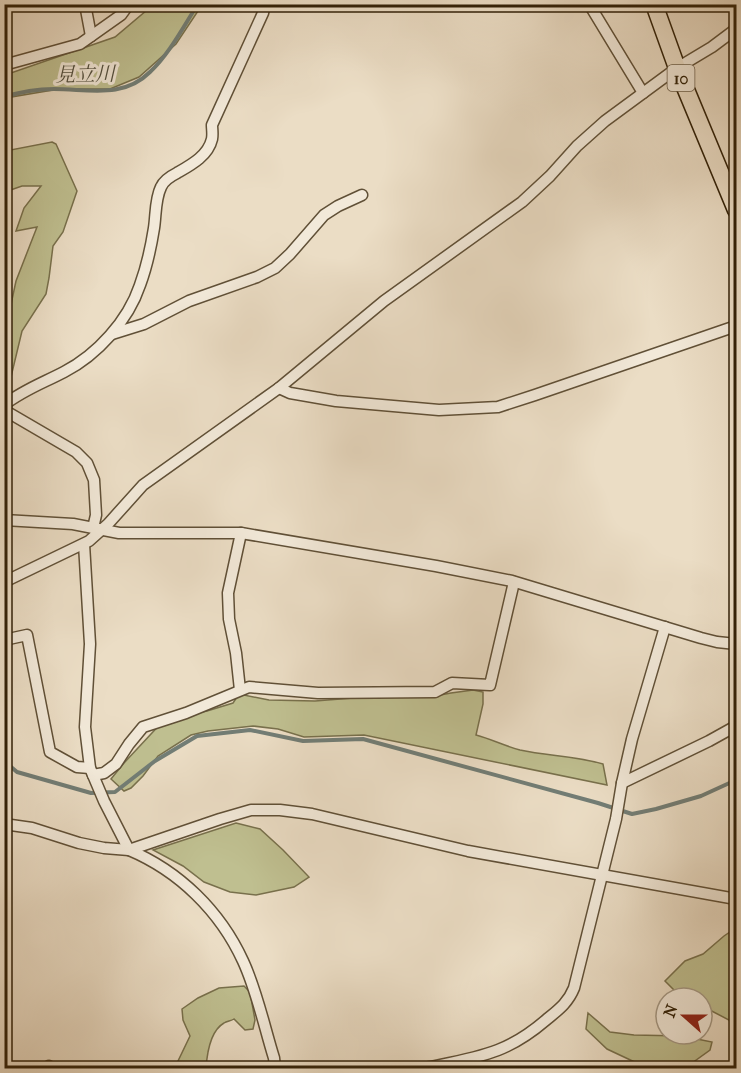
<svg xmlns="http://www.w3.org/2000/svg" width="741" height="1073" viewBox="0 0 741 1073" font-family="'IM FELL French Canon','Noto Serif JP',serif">
<style>
.green{fill:#bfbf90;stroke:#78704c;stroke-width:1.5}
.lines{fill:none;stroke-linecap:round;stroke-linejoin:round}
.stream{stroke:#727d75;stroke-width:4}
.minor-casing{stroke:#605037;stroke-width:13}
.primary-casing{stroke:#322108;stroke-width:19}
.minor{stroke:#f2e9d9;stroke-width:10}
.primary{stroke:#ebddc5;stroke-width:16}
.labels{text-anchor:middle;stroke-width:6;stroke-linejoin:round;paint-order:stroke}
.shield{fill:#f2e9d9;stroke:#6c5d47;stroke-width:1.5}
.shield-label{font-size:16px;font-weight:bold;fill:#322108}
.water-label{font-size:20px;font-style:italic;fill:#524f3f;stroke:#f2e9d9}
</style>
<rect width="100%" height="100%" fill="#ebddc5"/>
<filter id="stains"><feTurbulence type="fractalNoise" baseFrequency=".00333" numOctaves="4"/><feColorMatrix values="0 0 0 0 .2 0 0 0 0 .09 0 0 0 0 .02 0 0 0 .5 -.17"/></filter>
<radialGradient id="worn" r=".72"><stop offset=".6" stop-color="#630" stop-opacity="0"/><stop offset="1" stop-color="#630" stop-opacity=".3"/></radialGradient>
<g class="green">
<polygon points="153,5 202,5 176,44 139,77 110,89 59,89 5,98 5,75 115,37"/>
<polygon points="52,142 56,144 77,191 63,232 53,246 49,278 46,294 22,331 11,377 5,384 5,316 10,309 16,281 37,227 16,231 24,208 41,186 22,186 5,192 5,151"/>
<path d="M473 690 483 692V704L476 735C491 739 505 746 520 750 548 756 576 756 603 764L607 785 364 735 304 737 278 729 253 726 208 731 191 735 158 756 143 776 131 788 124 791 111 779 124 763 165 719 207 711 233 703 239 694 269 700 315 701 366 697 435 696 451 693Z"/>
<polygon points="236,823 260,829 283,850 309,877 294,887 256,895 230,892 204,882 183,866 153,850"/>
<polygon points="736,928 736,1032 729,1020 702,1006 702,998 681,997 665,981 685,961 703,954 724,936"/>
<path d="M244 986 250 992 255 1020 253 1029 245 1030 234 1019C231 1021 227 1021 224 1023 210 1031 207 1054 206 1068H172L177 1063 190 1036 183 1020 182 1009 198 998 219 988Z"/>
<polygon points="588,1013 610,1032 634,1035 682,1036 712,1042 710,1050 685,1068 637,1068 641,1065 607,1049 586,1029"/>
</g>
<g class="lines">
<g class="stream">
<path d="M4 97C20 92 38 89 54 89 89 89 123 99 150 72 170 53 183 27 198 4"/>
<polyline points="4,761 17,772 91,793 115,792 155,761 197,736 250,730 303,741 363,739 598,803 632,814 656,809 701,796 736,780"/>
</g>
<g class="minor-casing">
<g id="minor">
<polyline points="85,4 91,36"/>
<polyline points="589,4 643,93"/>
<polyline points="4,65 80,44 121,15 129,4"/>
<polyline points="112,334 144,324 189,301 257,277 275,268 290,254 324,215 338,206 362,195"/>
<polyline points="279,388 290,393 336,401 439,410 498,407 535,395 736,326"/>
<path d="M4 405C23 390 43 383 64 372 97 355 128 321 140 285 147 266 151 247 154 228 156 215 155 199 161 187 164 180 171 176 177 173 191 165 208 156 212 139 213 134 212 129 212 125L263 13 265 4"/>
<polyline points="4,410 76,452 87,463 94,480 96,515 93,528"/>
<polyline points="4,520 73,524 119,533 241,533 436,566 512,581 701,638 717,642 736,644"/>
<path d="M84 544 90 644 85 727 90 768 104 801 129 850C179 871 220 911 243 961 257 991 264 1026 274 1058L275 1068"/>
<polyline points="4,582 89,541 108,524 143,485 279,388 384,301 522,202 550,176 577,146 605,121 677,68 712,47 736,29"/>
<polyline points="4,640 27,635 50,752 77,767 90,768"/>
<polyline points="240,690 236,653 229,619 228,593 241,533"/>
<polyline points="93,775 104,773 116,764 129,744 143,727 186,713 249,687 318,693 435,692 452,683 490,685 514,582"/>
<polyline points="622,783 709,741 736,726"/>
<polyline points="4,824 32,828 79,843 104,848 129,850 220,819 251,810 280,810 312,814 468,851 736,899"/>
<polyline points="48,1068 49,1066"/>
<path d="M425 1068C449 1063 475 1059 498 1050 516 1043 532 1032 546 1020 558 1010 568 1003 574 988L616 819 622 783 632 739 665 627"/>
</g>
</g>
<g class="primary-casing">
<polyline id="primary" points="654,4 677,68 736,210"/>
</g>
<use href="#minor" class="minor"/>
<use href="#primary" class="primary"/>
</g>
<g class="labels">
<rect class="shield" x="667.5" y="65" width="27" height="26" rx="4.5"/>
<g class="shield-label">
<text x="681" y="84">10</text>
</g>
<g class="water-label">
<text transform="translate(85 74) rotate(-1)" y="7">見立川</text>
</g>
</g>
<rect width="741" height="1073" fill="none" stroke="#ebddc5" stroke-width="24"/>
<rect x="6" y="6" width="729" height="1061" fill="none" stroke="#322108" stroke-width="3"/>
<rect x="12" y="12" width="717" height="1049" fill="none" stroke="#322108" stroke-width="1.5"/>
<g transform="translate(684 1016) rotate(291)"><circle r="28" fill="#f2e9d9" stroke="#a59985" stroke-width="1.5"/>
<path d="M0-4.5L10 22L0 15L-10 22Z" fill="#8f2418"/>
<text y="-9" font-size="16" font-weight="bold" text-anchor="middle" fill="#322108">N</text>
</g>
<rect width="100%" height="100%" filter="url(#stains)"/>
<rect width="100%" height="100%" fill="url(#worn)"/>
</svg>
